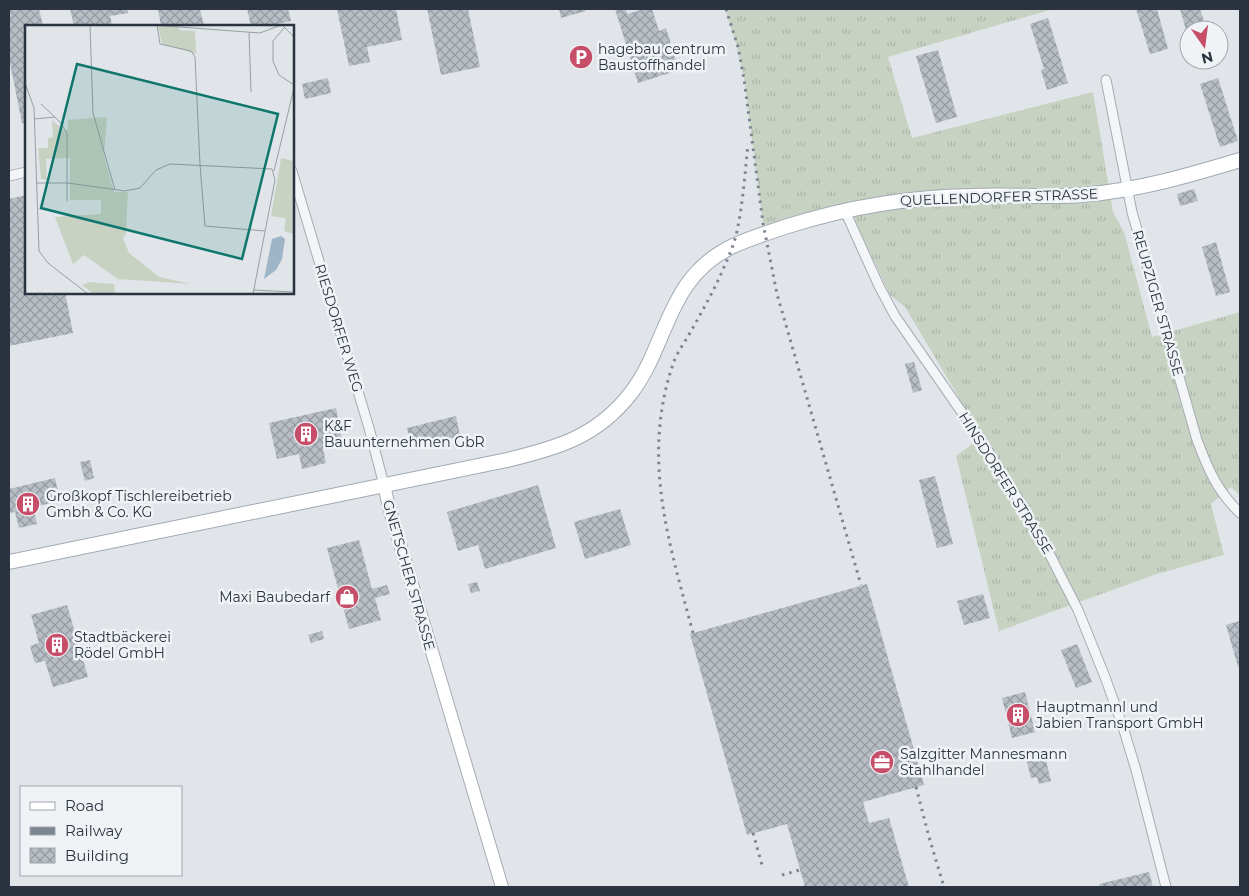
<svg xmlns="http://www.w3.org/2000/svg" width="1249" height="896" viewBox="0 0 1249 896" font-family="Montserrat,sans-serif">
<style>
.grass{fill:url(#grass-tufts)}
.building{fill:url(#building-cross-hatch)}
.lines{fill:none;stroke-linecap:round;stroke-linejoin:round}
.street-casing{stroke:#a6acb3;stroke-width:11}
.secondary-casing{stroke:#a6acb3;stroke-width:14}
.primary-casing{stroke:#a1aab4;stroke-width:16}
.street{stroke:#f3f5f7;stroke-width:9}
.secondary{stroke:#fff;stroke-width:12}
.primary{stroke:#fff;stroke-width:14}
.rail{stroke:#7b8591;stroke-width:3;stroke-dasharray:2.5 5;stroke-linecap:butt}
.labels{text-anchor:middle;stroke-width:5;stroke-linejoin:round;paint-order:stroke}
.poi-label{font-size:14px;fill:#2a333f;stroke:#f0f3f6;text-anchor:start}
.street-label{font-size:14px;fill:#2a333f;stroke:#f0f3f6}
.inset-road{fill:none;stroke:#989ea5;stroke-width:1}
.view{fill:#0f766e;fill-opacity:0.15;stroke:#0f766e;stroke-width:2.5}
.inset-edge{fill:none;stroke:#2a333f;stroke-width:2.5}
</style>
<defs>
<pattern id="grass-tufts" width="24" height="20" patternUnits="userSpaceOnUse" patternTransform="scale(1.25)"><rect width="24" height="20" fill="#c8d2c3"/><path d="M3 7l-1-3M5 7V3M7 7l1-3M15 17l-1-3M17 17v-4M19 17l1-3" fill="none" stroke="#acb5a9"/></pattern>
<pattern id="building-cross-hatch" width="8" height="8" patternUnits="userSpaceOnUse" patternTransform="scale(1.25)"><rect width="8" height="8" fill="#b8bec5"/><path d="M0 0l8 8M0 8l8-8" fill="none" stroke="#969ba1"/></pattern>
</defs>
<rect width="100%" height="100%" fill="#e1e5e9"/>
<polygon class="grass" points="725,9 1053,9 888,57 912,138 1093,92 1113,212 1124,232 1152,337 1240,312 1240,495 1231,487 1211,504 1224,555 1157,574 999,631 956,456 975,442 958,396 905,307 890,295 863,238 848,204 770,226 763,223 744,79 737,47"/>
<g class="building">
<polygon points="9,9 39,9 43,26 26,26 26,123 22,123 9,58"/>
<polygon points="70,9 127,9 128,13 110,16 112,26 74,26"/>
<polygon points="158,9 200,9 204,26 161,26"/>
<polygon points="247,9 288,9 291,21 268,26 251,26"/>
<polygon points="337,9 396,9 402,40 367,47 370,62 349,66"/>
<polygon points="427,9 468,9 480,67 441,75"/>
<polygon points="559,9 585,9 586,11 561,18"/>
<polygon points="615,9 626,9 627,14 644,9 652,9 659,31 666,28 679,70 638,83"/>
<polygon points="1136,9 1157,9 1168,49 1150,54"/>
<polygon points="1180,9 1200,9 1207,30 1186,30"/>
<polygon points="1048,18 1068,83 1047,90 1041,70 1044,69 1030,24"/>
<polygon points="938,50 957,117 936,123 916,56"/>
<polygon points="328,78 331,93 305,99 302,84"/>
<polygon points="1218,78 1238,141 1220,147 1200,84"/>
<polygon points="1194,189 1198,201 1180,206 1177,194"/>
<polygon points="26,195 26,292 65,292 73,333 9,346 9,199"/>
<polygon points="1216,242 1230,292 1216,296 1202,247"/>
<polygon points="914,362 922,390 913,393 905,364"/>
<polygon points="336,408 343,444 323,449 326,463 302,469 299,454 277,459 269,423"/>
<polygon points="456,416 460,436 411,448 407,428"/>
<polygon points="90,460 94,478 85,481 80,462"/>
<polygon points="935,476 953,544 937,548 919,480"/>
<polygon points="55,478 60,501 33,507 37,524 19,528 15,512 9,513 9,489"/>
<polygon points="538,485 556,548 485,569 478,545 458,551 447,512"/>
<polygon points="620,509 631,545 585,559 574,522"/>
<polygon points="359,540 372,589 387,585 390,594 375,598 381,620 349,629 327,548"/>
<polygon points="477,582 480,591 471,593 468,584"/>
<polygon points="867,584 924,785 863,802 869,823 889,818 909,887 805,887 787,824 747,835 690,634"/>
<polygon points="983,594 990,618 964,625 957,601"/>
<polygon points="67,605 88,677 53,687 45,661 35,663 30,646 39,643 31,615"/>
<polygon points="1239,621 1240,626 1240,667 1238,667 1226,625"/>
<polygon points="322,631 324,639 311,643 308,635"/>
<polygon points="1077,644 1092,682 1076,688 1061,650"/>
<polygon points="1025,692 1035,732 1012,738 1002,698"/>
<polygon points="1044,753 1051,781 1039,784 1037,777 1031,778 1026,758"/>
<polygon points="1149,872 1153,887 1100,887 1099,884"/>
</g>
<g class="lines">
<g class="street-casing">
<g id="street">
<path d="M1106 80 1132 212 1197 440C1208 469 1217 491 1240 513"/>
<polyline points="292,171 369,428 384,485"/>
<polyline points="9,176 26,172"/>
<polyline points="845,211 879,286 895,316 979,437 1021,503 1049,553 1078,610 1105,677 1123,727 1136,770 1166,887"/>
</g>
</g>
<g class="secondary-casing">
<polyline id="secondary" points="384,485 389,507 502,887"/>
</g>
<g class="primary-casing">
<path id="primary" d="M9 562 507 460C557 448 597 437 631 393 669 343 666 278 733 246 750 238 770 232 788 226 848 207 910 197 972 196 1009 194 1046 198 1083 195 1139 190 1187 176 1240 160"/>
</g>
<use href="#street" class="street"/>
<use href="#secondary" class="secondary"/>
<use href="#primary" class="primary"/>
<g class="rail">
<polyline points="726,9 738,47 744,79 763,223 777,294 861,585"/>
<path d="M693 633C669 542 641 459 673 364 676 355 682 346 687 338 699 317 711 296 721 274 727 260 734 246 737 231 743 203 745 173 748 144"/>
<polyline points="916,787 929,837 944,887"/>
<polyline points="753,833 762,865"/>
<polyline points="782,875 800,870"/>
</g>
</g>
<defs>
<g id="parking-disc" transform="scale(1.25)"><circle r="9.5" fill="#c64e68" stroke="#f0f3f6"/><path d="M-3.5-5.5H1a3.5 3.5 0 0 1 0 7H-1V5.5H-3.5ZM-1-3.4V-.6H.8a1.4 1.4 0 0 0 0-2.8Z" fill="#fff"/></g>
<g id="building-disc" transform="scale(1.25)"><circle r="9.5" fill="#c64e68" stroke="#f0f3f6"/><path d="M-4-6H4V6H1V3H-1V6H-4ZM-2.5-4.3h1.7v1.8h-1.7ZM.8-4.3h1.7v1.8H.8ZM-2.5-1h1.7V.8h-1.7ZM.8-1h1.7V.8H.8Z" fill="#fff"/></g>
<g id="shop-disc" transform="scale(1.25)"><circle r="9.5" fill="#c64e68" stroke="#f0f3f6"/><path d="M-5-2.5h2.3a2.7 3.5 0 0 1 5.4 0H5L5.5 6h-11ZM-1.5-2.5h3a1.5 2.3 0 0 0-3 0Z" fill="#fff"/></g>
<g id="office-disc" transform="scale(1.25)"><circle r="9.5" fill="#c64e68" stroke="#f0f3f6"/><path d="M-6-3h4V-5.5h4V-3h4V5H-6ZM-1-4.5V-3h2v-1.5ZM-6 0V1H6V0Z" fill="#fff"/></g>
</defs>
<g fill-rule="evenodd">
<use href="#parking-disc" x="581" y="57"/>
<use href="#building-disc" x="306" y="434"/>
<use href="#building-disc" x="28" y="504"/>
<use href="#shop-disc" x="347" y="597"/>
<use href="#building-disc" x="57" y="645"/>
<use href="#building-disc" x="1018" y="715"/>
<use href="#office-disc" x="882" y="762"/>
</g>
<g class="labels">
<g class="poi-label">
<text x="598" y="54">hagebau centrum<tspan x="598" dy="16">Baustoffhandel</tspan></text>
<text x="324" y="431">K&amp;F<tspan x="324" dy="16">Bauunternehmen GbR</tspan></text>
<text x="46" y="501">Großkopf Tischlereibetrieb<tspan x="46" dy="16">Gmbh &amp; Co. KG</tspan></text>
<text x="330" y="602" text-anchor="end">Maxi Baubedarf</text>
<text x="74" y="642">Stadtbäckerei<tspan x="74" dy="16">Rödel GmbH</tspan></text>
<text x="1036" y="712">Hauptmannl und<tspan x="1036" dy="16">Jabien Transport GmbH</tspan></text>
<text x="900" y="759">Salzgitter Mannesmann<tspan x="900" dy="16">Stahlhandel</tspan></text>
</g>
<g class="street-label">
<text transform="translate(999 197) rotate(-2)" y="5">QUELLENDORFER STRASSE</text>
<text transform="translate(1158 303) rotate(74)" y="5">REUPZIGER STRASSE</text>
<text transform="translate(339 328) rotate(73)" y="5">RIESDORFER WEG</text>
<text transform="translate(1006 483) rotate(58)" y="5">HINSDORFER STRASSE</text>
<text transform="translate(409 575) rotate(74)" y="5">GNETSCHER STRASSE</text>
</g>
</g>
<g transform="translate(25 25)">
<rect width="269" height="269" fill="#e1e5e9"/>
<path d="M133 0H155L154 5 170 6 171 29 137 19ZM82 92 79 131 89 167H103L101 209 98 213 104 228 134 252 166 259 93 254 59 230 48 239 30 192 76 189V175H45V133L21 134 22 155 16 154 13 123H23V113L28 112 27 95 39 106 43 104V95ZM256 133 269 136V209L259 206 261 193 246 191ZM64 257 89 259 90 269H69L57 260Z" fill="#c8d2c3"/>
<path d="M256 211 260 214 257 234 251 245 239 254 247 214Z" fill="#9eb4c7"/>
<path class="inset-road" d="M65 0 68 88 90 165M128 0 235 8 256 0M132 0 135 19 166 26 170 32 175 140M257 0 269 12M259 3 248 16V36L254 50 269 60M224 7 226 67M0 58 9 83 14 226 23 238 63 269M16 79 36 98 42 109V176M9 94 30 92M175 140 180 201 240 206M249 146 269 63M12 158H43L100 166 115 163 131 145 145 139 247 144 250 155 228 269M228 265 269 267"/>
<path class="view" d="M52 39 253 89 217 234 16 183Z"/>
<rect width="269" height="269" class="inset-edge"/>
</g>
<rect width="1249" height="896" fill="none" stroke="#2a333f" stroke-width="20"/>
<rect x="20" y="786" width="162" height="90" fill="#f0f3f6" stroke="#a1a6ad"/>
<rect x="30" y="802" width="25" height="8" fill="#ffffff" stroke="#a1a6ad"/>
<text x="65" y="811" font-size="15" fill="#2a333f">Road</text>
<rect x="30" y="827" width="25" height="8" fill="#7b8591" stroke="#a1a6ad"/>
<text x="65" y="836" font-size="15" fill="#2a333f">Railway</text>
<rect x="30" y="848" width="25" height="15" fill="url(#building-cross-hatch)" stroke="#a1a6ad"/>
<text x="65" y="861" font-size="15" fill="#2a333f">Building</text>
<g transform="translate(1204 45) rotate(166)"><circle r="24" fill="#f0f3f6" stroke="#a1a6ad"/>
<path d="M0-4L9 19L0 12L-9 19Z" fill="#c64e68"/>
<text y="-8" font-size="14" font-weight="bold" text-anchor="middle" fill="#2a333f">N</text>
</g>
</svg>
